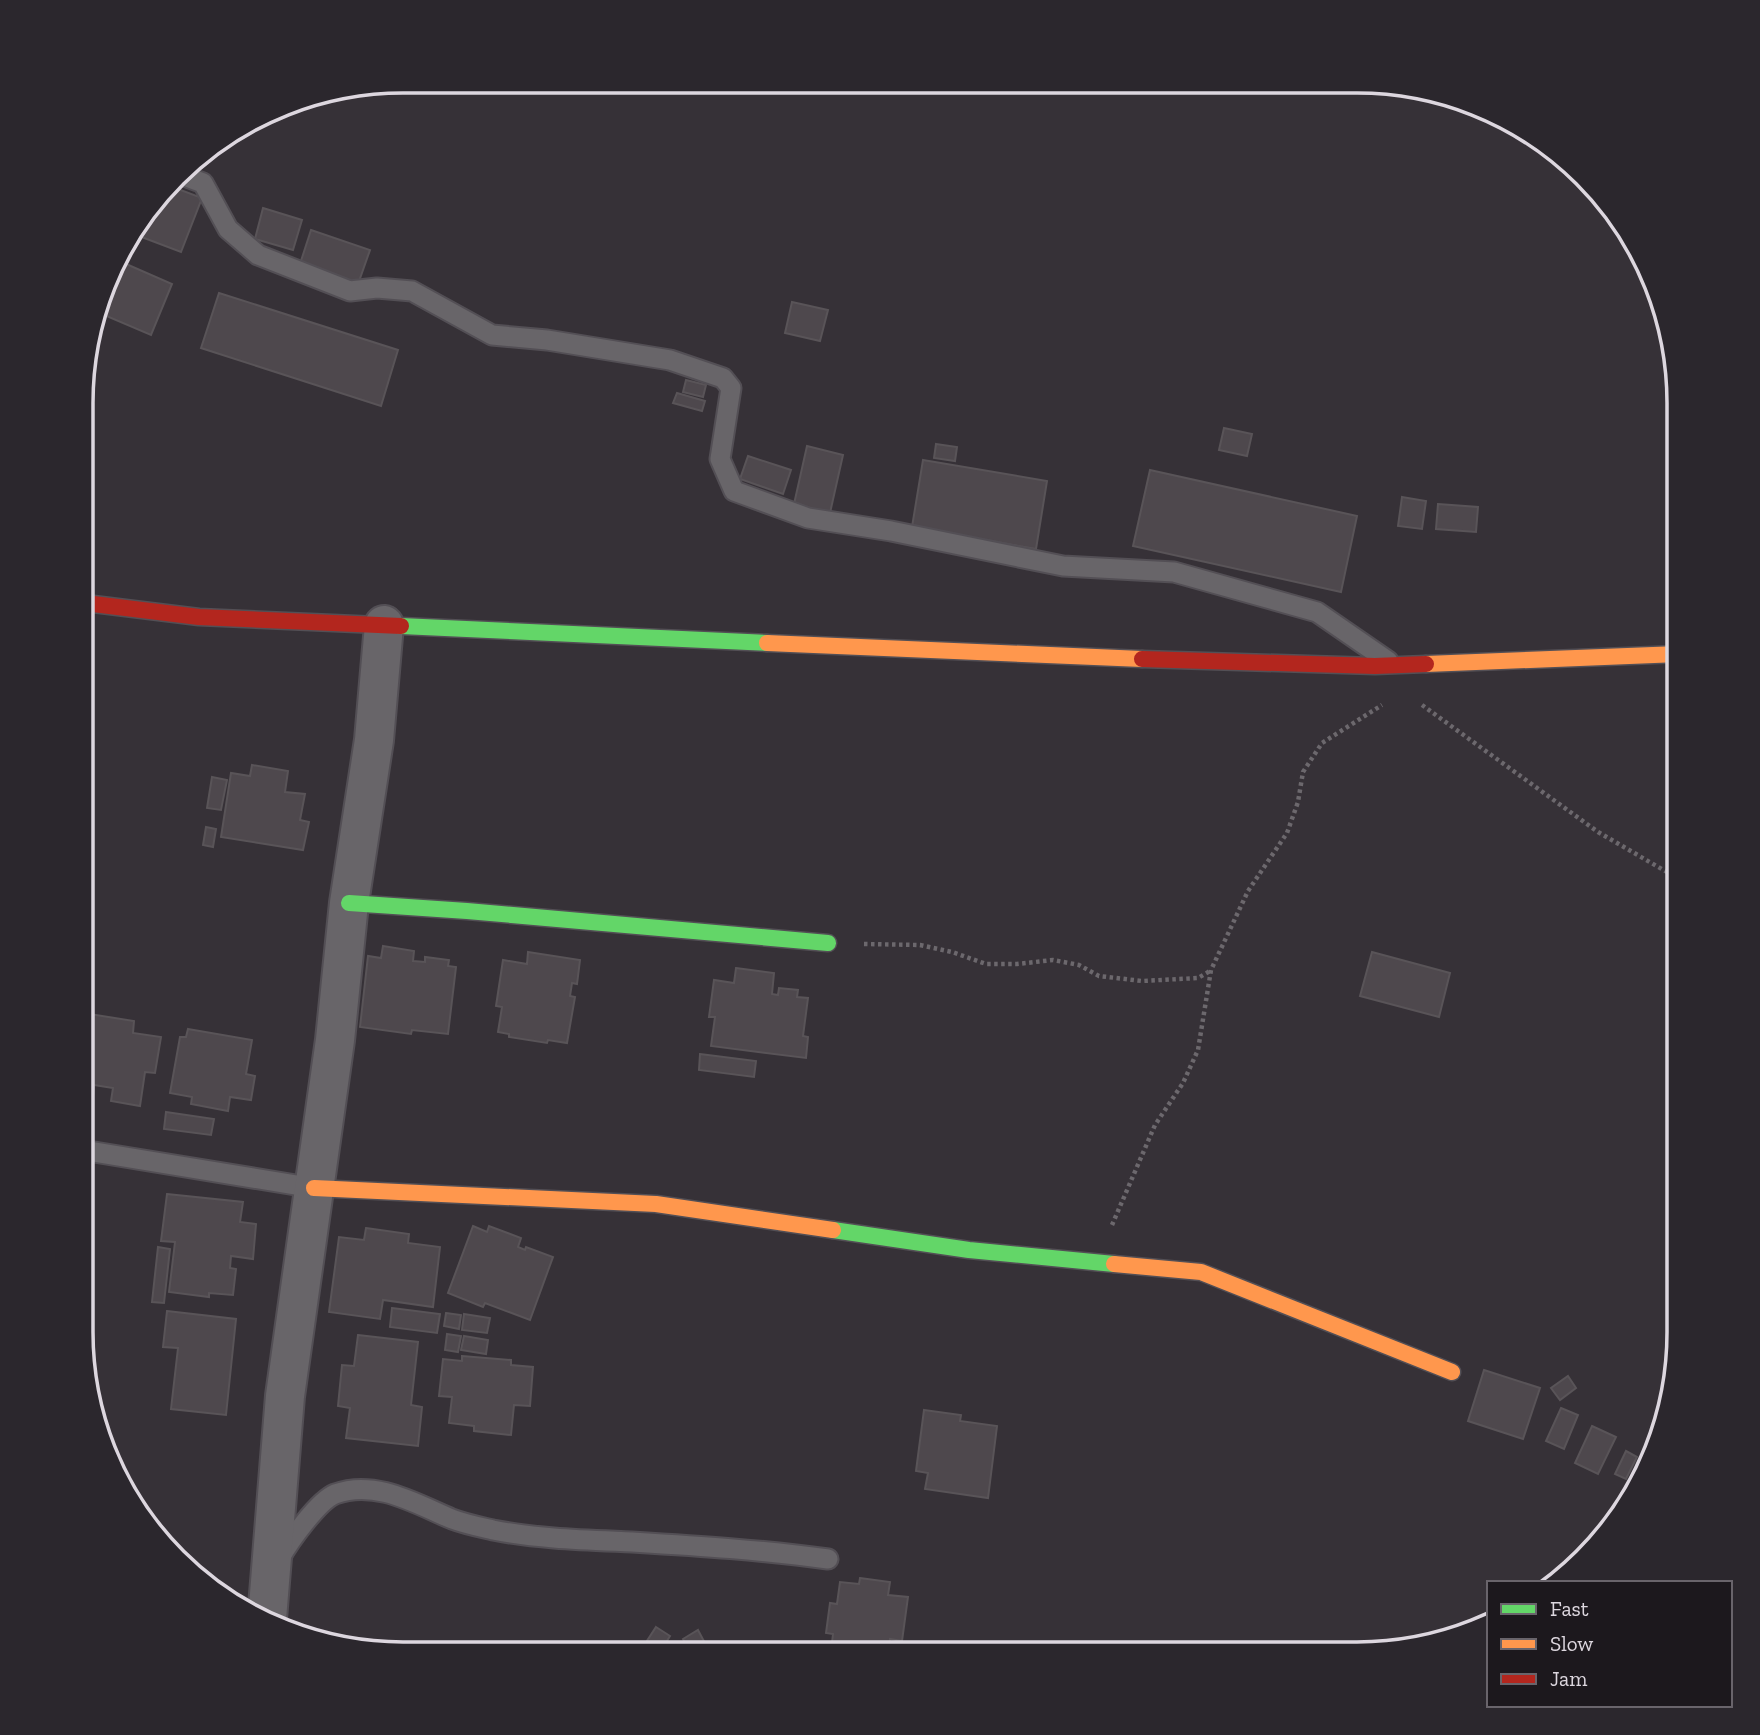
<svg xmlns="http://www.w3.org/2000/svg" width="1760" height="1735" viewBox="0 0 1760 1735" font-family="'Zilla Slab',serif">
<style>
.building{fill:#4e484d;stroke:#595458;stroke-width:2}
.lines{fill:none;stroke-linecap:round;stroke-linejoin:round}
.lane-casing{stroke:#534f55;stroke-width:23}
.street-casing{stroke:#534f55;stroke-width:42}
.fast-casing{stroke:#534f55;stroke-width:19}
.slow-casing{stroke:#534f55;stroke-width:19}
.jam-casing{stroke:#534f55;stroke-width:19}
.path{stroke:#6c686d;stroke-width:4.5;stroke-dasharray:3.5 3.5;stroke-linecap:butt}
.lane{stroke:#686569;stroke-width:19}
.street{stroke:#686569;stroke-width:38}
.fast{stroke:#63d668;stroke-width:16}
.slow{stroke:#ff974d;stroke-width:16}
.jam{stroke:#b3261e;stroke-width:16}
.rim{fill:none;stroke:#ddd7df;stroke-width:3.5}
</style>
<rect width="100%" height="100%" fill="#363137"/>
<g class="building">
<polygon points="170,186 202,198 181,252 131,233"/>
<polygon points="263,208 302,220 293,250 255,239"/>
<polygon points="311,230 370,250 357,287 299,267"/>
<polygon points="117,260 172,284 151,335 97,312"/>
<polygon points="219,293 398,350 381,406 201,348"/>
<polygon points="792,302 828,310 820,341 785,333"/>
<polygon points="686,380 706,385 703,397 683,392"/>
<polygon points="677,393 705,401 702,411 673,403"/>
<polygon points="1224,428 1252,434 1247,456 1219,450"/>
<polygon points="936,444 957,447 955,461 934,458"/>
<polygon points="807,446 843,455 830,513 794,504"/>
<polygon points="748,456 791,470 783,494 740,479"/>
<polygon points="923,460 1047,481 1036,549 912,527"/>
<polygon points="1150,470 1357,516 1341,592 1133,546"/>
<polygon points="1402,497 1426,501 1422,529 1398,526"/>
<polygon points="1438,504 1478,507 1476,532 1436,529"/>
<polygon points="252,765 288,771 285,792 305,794 300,820 309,822 303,850 221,837 231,773 250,776"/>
<polygon points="212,777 227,780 221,810 207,808"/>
<polygon points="206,827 216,829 213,847 203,845"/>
<polygon points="383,946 414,951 413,961 425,962 425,957 449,960 448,966 456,967 448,1034 412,1030 411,1034 360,1027 368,956 381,958"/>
<polygon points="528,952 580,960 577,984 572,983 570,996 575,997 567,1043 548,1040 547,1043 509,1037 509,1034 498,1032 502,1007 496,1006 503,960 527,964"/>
<polygon points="1372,952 1450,973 1439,1017 1360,996"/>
<polygon points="736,968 774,973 772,994 778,995 779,988 798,990 797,997 808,998 803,1036 808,1037 806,1058 711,1046 715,1017 709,1017 714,980 734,983"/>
<polygon points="83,1013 134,1021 133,1033 161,1037 155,1073 145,1072 140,1106 111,1101 113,1088 94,1085 93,1096 83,1094"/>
<polygon points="188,1029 252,1040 246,1074 255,1076 251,1100 230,1097 228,1111 191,1104 192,1097 170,1093 180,1037 186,1037"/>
<polygon points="700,1054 756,1061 754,1077 699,1070"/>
<polygon points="166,1112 214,1119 211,1135 164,1129"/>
<polygon points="167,1194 243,1202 240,1222 256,1224 253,1259 231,1256 230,1268 236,1269 233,1295 209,1293 209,1297 169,1292 175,1242 161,1241"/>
<polygon points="473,1226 487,1232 489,1226 521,1238 518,1247 525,1250 526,1247 553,1257 530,1320 485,1303 483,1307 448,1293"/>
<polygon points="366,1228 409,1234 408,1243 440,1247 433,1307 383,1300 380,1319 329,1312 339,1237 364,1240"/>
<polygon points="158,1247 170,1249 164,1303 152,1302"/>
<polygon points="392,1308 440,1314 437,1333 390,1327"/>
<polygon points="167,1311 236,1319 226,1415 171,1409 178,1348 163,1347"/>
<polygon points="446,1313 461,1315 459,1329 444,1326"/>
<polygon points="464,1314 490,1318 487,1333 462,1330"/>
<polygon points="447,1334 461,1336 458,1352 445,1350"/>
<polygon points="358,1335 418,1342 411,1405 422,1407 418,1446 346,1438 350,1408 338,1406 342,1365 354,1366"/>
<polygon points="464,1336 488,1340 486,1354 461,1350"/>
<polygon points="462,1356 511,1360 511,1365 533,1367 530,1406 514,1405 511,1435 474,1431 474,1426 449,1423 452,1397 439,1396 443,1359 462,1361"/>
<polygon points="1484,1370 1540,1388 1523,1439 1468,1421"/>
<polygon points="1568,1376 1576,1388 1560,1400 1551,1388"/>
<polygon points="1561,1408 1578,1415 1564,1449 1546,1441"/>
<polygon points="924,1410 961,1415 960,1421 997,1426 988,1498 925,1489 928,1473 916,1471"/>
<polygon points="1592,1426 1616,1437 1598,1474 1575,1463"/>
<polygon points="1626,1451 1637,1457 1626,1479 1615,1474"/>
<polygon points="860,1578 890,1582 888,1595 908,1597 902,1641 890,1639 889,1647 871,1644 870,1654 831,1651 833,1634 826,1633 830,1603 837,1604 840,1582 859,1584"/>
<polygon points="656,1627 670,1636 659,1654 655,1654 643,1647"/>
<polygon points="698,1630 707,1647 692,1654 683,1639"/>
</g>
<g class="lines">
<g class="lane-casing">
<g id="lane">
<polyline points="179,174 203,183 228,229 258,255 350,291 377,288 412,291 492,335 547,340 670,360 723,378 731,388 720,459 734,491 808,518 891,531 1063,566 1174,572 1317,612 1388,661"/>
<polyline points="82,1150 314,1188"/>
<path d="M280 1558C289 1542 318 1501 335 1494 376 1479 416 1504 452 1519 465 1524 480 1527 493 1530 538 1539 586 1540 632 1542 698 1546 763 1550 828 1559"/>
</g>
</g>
<g class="street-casing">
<polyline id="street" points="267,1619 285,1396 335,1040 349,903 374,740 384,625"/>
</g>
<g class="fast-casing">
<g id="fast">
<polyline points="401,626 767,643"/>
<polyline points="349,903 467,911 828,943"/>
<polyline points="833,1230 969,1250 1114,1264"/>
</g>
</g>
<g class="slow-casing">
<g id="slow">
<polyline points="767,643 1142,659"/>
<polyline points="1426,664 1679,654"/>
<polyline points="314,1188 656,1204 833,1230"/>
<polyline points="1114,1264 1201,1272 1452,1372"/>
</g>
</g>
<g class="jam-casing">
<g id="jam">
<polyline points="85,603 199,617 401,626"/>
<polyline points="1142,659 1375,666 1426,664"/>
</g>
</g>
<g class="path">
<polyline points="1422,705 1598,832 1679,879"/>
<polyline points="864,944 920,945 952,952 986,964 1017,964 1053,960 1079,965 1099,976 1142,981 1198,978 1210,971"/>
<polyline points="1112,1225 1155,1125 1183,1083 1198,1050 1211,970 1248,891 1287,833 1298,802 1303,772 1322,743 1382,705"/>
</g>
<use href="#lane" class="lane"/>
<use href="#street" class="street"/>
<use href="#fast" class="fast"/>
<use href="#slow" class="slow"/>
<use href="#jam" class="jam"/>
</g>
<path d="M0 0H1760V1735H0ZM403 93H1357A310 310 0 0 1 1667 403V1332A310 310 0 0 1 1357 1642H403A310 310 0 0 1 93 1332V403A310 310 0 0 1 403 93Z" fill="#2b272d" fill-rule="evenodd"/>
<path class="rim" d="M403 93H1357A310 310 0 0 1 1667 403V1332A310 310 0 0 1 1357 1642H403A310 310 0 0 1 93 1332V403A310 310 0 0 1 403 93Z"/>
<rect x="1487" y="1581" width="245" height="126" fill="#1c181d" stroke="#69646b" stroke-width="2"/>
<rect x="1501" y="1604" width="35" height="10" fill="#63d668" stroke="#69646b" stroke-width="2"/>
<text x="1550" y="1616" font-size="21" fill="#ddd7df">Fast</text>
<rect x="1501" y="1639" width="35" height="10" fill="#ff974d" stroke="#69646b" stroke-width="2"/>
<text x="1550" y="1651" font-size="21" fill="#ddd7df">Slow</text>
<rect x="1501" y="1674" width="35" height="10" fill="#b3261e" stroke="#69646b" stroke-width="2"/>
<text x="1550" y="1686" font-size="21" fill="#ddd7df">Jam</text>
</svg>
